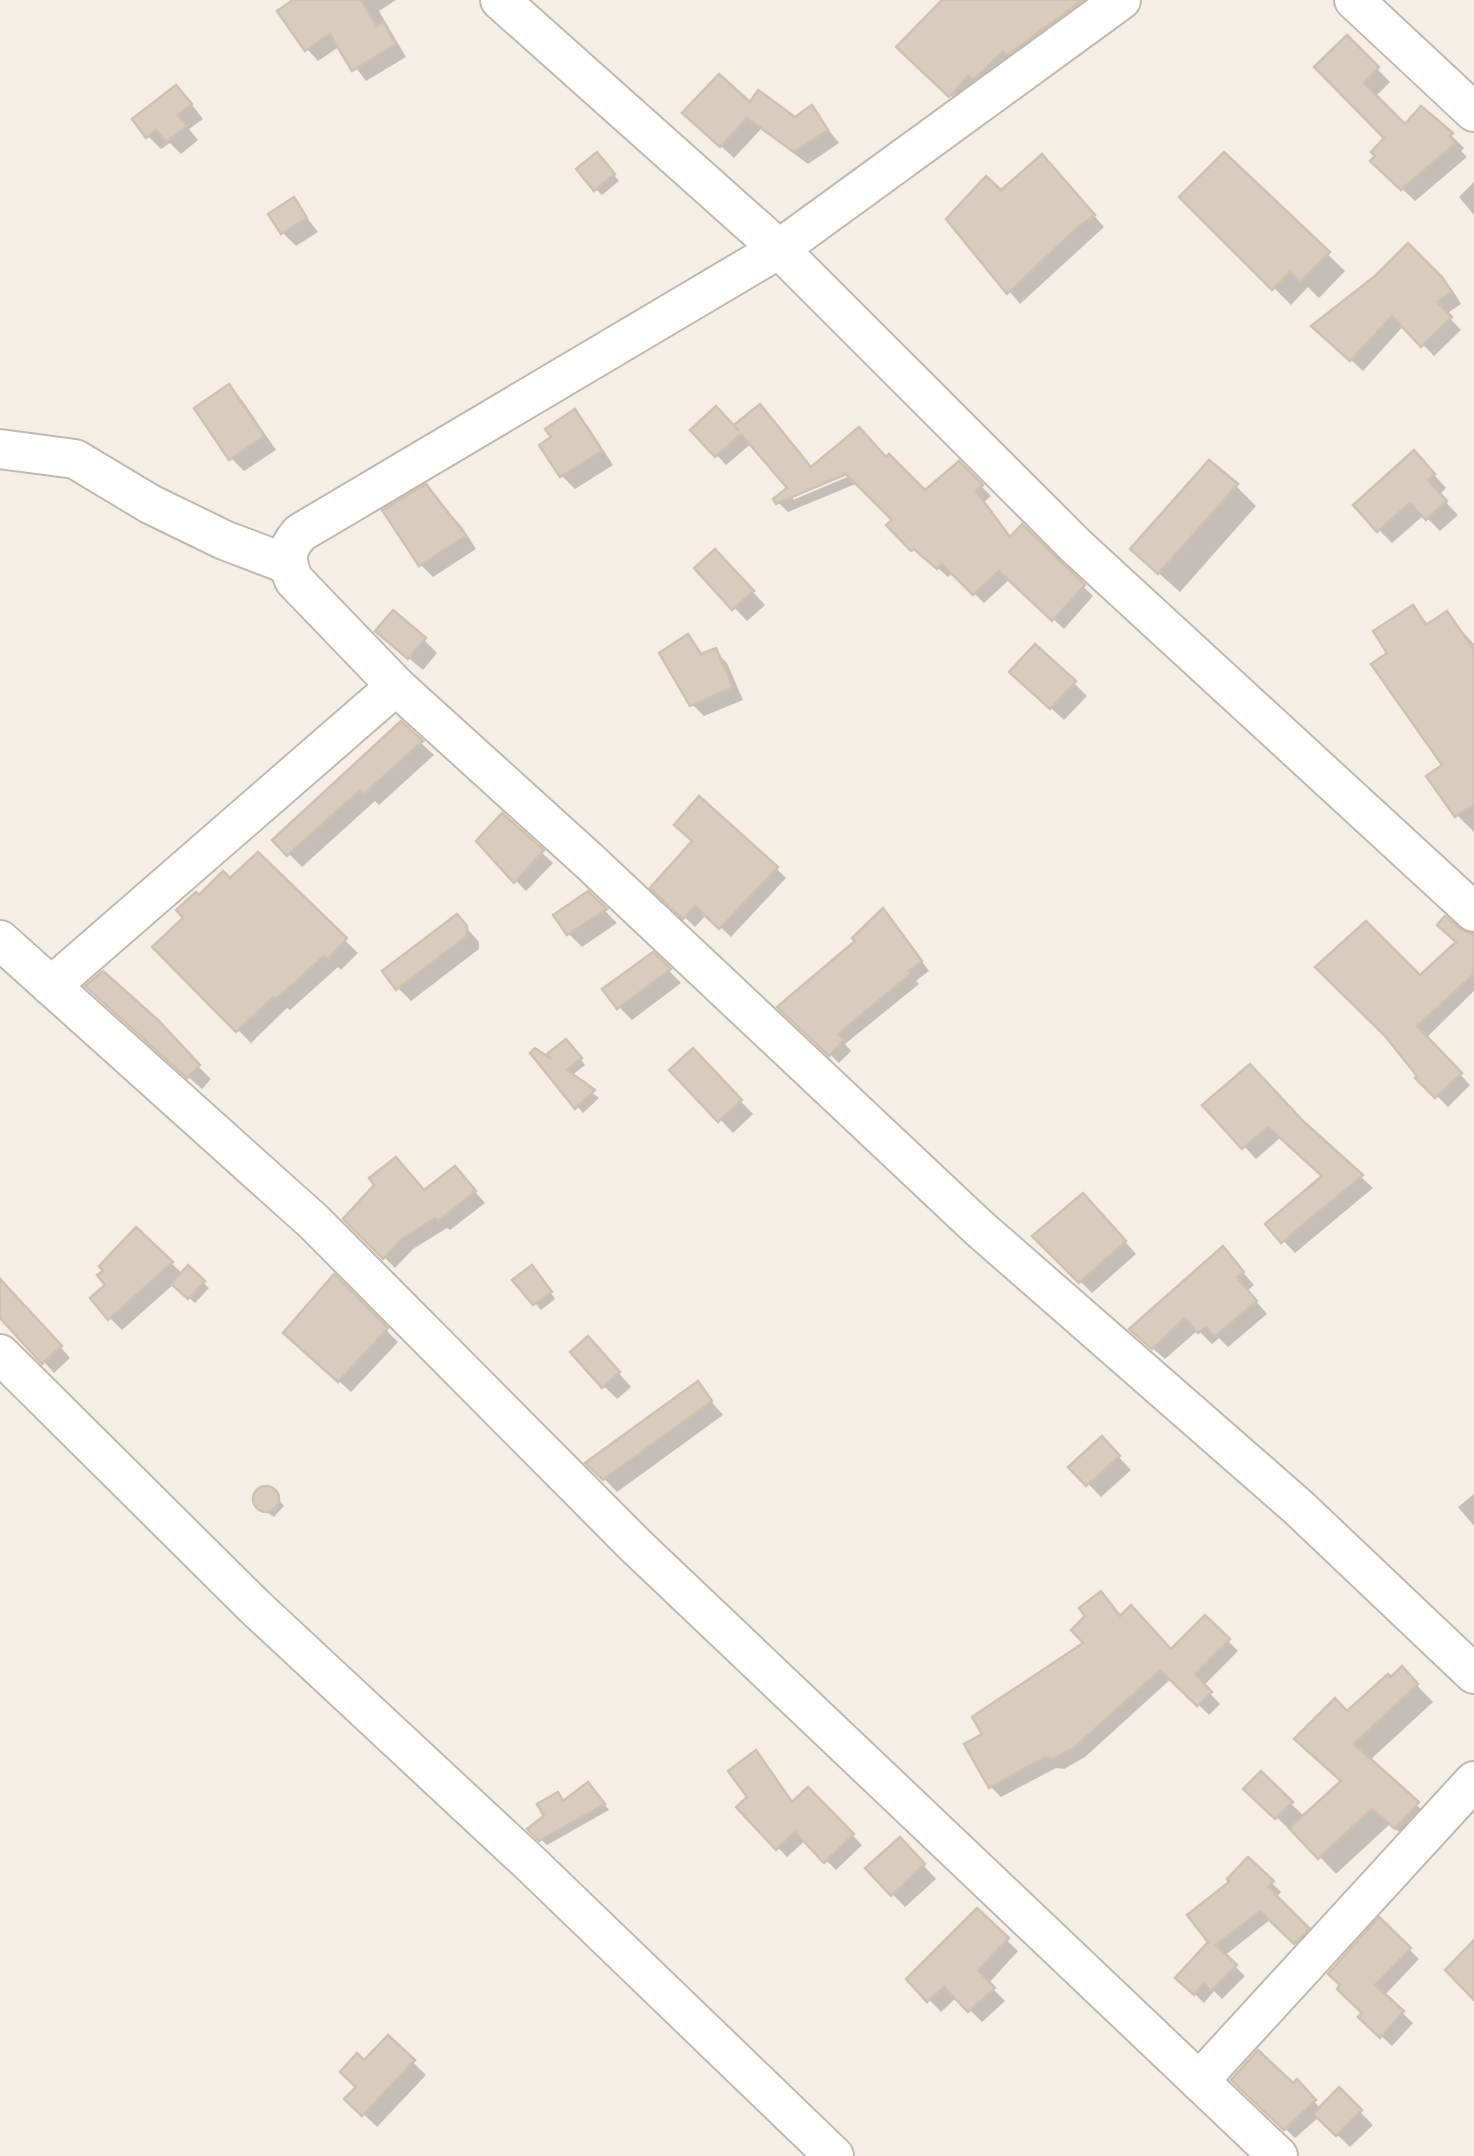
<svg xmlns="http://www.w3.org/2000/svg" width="1474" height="2156" viewBox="0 0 1474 2156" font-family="Cabin,sans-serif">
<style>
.shadow{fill:#0003;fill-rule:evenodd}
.building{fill:#d9ccbe;stroke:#d1c0ae;stroke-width:2.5}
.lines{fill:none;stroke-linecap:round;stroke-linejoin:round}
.street-casing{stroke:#c3b8ac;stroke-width:42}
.street{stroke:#fff;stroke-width:38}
</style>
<rect width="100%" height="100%" fill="#f4eee6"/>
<g class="shadow">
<polygon points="297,0 396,0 379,11 406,57 366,81 340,46 318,61 307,49"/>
<polygon points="947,0 1118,0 965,109 900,47"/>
<polygon points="1347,38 1390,82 1375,97 1406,128 1451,135 1464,148 1461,151 1467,157 1415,201 1373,161 1388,138 1318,67"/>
<polygon points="189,101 203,119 189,129 198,140 181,154 170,143 161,149 148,136"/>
<polygon points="750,105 795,120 812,109 839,143 808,164 761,129 734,158 698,125"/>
<polygon points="1224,155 1345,271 1319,298 1308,287 1291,305 1183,197"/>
<polygon points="602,161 619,181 602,195 596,189"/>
<polygon points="1053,168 1104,227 1020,304 949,219"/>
<polygon points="1474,182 1474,215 1459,197"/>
<polygon points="294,201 318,232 296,246 283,233"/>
<polygon points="1408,247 1453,291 1461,304 1446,314 1461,330 1434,356 1404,325 1363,371 1326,337 1376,278"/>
<polygon points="228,387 242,400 276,450 244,471 231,458"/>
<path d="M760 407 812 469 886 460 925 493 959 464 991 496 984 502 1011 539 1022 527 1093 596 1064 629 1010 579 984 603 953 572 948 577 926 557 923 559 890 525 895 520 858 483 788 512 778 502 790 488 752 443 726 465 694 430 734 428ZM857 467 859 472 793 500V494Z"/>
<polygon points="575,413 588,426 613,465 575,489 562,476 554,438"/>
<polygon points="1427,467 1446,488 1439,495 1458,515 1440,531 1424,515 1392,543 1379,530"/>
<polygon points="1236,486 1256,506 1180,592 1154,569"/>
<polygon points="426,487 462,527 476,549 433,577 421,565"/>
<polygon points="728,565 765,605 747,621 697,568"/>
<polygon points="1413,608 1430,626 1446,614 1474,644 1474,832 1457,815 1446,765 1390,653"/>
<polygon points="688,638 704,656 715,651 727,663 743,700 704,716 692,704"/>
<polygon points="424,640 437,653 423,670 392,644"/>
<polygon points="1074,683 1087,696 1064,720 1025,685"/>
<polygon points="421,743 434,755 379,805 375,801 302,867 275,840"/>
<polygon points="502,816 553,863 526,891 516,881"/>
<polygon points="258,856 358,953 341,970 338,967 290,1010 287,1008 251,1043 156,947 187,918 199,898 230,881"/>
<polygon points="776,868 786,878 731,937 707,914 695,927 654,888"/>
<polygon points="588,894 617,923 582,947 569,934"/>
<polygon points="457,917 479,942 479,949 411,1001 398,988"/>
<polygon points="892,920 929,971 916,981 919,984 845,1044 851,1051 839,1063 781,1007"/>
<polygon points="1467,936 1474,936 1474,991 1426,1038 1470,1085 1448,1107 1419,1078 1386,1035 1420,979"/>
<polygon points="653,955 681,983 632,1020 619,1007"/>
<polygon points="103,974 211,1079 202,1089 101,999"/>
<polygon points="572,1048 585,1065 571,1076 599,1098 583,1113 533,1053 560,1068"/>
<polygon points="693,1052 753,1114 733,1133 673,1070"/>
<polygon points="1206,1105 1307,1128 1373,1188 1295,1253 1268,1224 1325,1177 1281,1137 1256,1159"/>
<polygon points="465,1180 485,1203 450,1230 447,1228 413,1249 395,1268 346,1219"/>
<polygon points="1094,1207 1136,1254 1092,1293 1036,1237"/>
<polygon points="136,1231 183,1274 188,1268 209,1288 195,1303 174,1284 122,1330 110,1318 106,1271"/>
<polygon points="1234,1262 1254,1285 1247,1291 1267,1314 1228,1347 1219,1338 1212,1344 1198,1330 1165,1359 1144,1341"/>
<polygon points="538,1274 555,1299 541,1310 515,1280"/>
<polygon points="0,1277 70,1358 54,1373 0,1314"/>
<polygon points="334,1278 398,1342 351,1392 298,1345"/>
<polygon points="601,1353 631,1387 617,1399 604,1386"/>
<polygon points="697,1385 723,1415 617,1492 589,1463"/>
<polygon points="1115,1453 1131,1470 1101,1497 1072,1467"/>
<polygon points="271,1489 284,1506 274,1517 257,1506 256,1494 259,1490"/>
<polygon points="1474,1494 1474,1526 1458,1507"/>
<polygon points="1101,1594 1121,1618 1172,1652 1205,1618 1238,1651 1203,1686 1220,1704 1209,1715 1172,1678 1085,1757 1064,1769 1056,1768 1001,1797 991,1787 986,1735 1087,1643 1088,1616"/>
<polygon points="1402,1670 1433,1702 1369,1761 1434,1821 1413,1844 1390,1824 1336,1874 1293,1828 1290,1830 1247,1789 1261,1775 1305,1817 1343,1782 1347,1714"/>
<polygon points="765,1763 794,1804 808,1790 862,1845 836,1870 806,1840 787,1857 740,1807 751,1797"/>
<polygon points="594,1791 609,1810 547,1845 530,1830 547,1817 558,1796 565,1803"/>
<polygon points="900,1840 936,1879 905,1907 868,1869"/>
<polygon points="1248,1860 1281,1892 1276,1898 1316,1939 1305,1952 1271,1919 1224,1956 1245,1976 1222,1999 1214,1991 1204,2003 1179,1978 1212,1942 1233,1882"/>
<polygon points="977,1912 1018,1951 988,1984 1005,2001 982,2022 957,1997 941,2012 910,1979"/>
<polygon points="1380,1921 1419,1959 1384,1996 1413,2023 1392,2046 1361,2017"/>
<polygon points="388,2038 426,2075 377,2127 348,2099 359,2087 364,2063"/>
<polygon points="1234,2080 1293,2086 1297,2083 1321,2109 1339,2091 1373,2125 1350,2147 1319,2117 1295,2138"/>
</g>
<g class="building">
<polygon points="293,0 361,0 377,26 383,22 396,44 352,71 330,34 305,51 277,11"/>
<polygon points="942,0 1083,0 1006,56 1003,51 973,80 968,76 949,97 896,47"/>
<polygon points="1347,35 1379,67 1364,83 1405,124 1421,106 1453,133 1450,136 1456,143 1401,190 1370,161 1375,156 1371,152 1384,138 1314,67"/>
<polygon points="719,74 750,102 758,90 795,117 812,105 828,130 794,152 747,118 720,147 682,113"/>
<polygon points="176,85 192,104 178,115 187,126 166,142 156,130 146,138 132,119"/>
<polygon points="597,152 615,174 594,191 576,169"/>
<polygon points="1224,152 1330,252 1300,282 1290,272 1272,290 1179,197"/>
<polygon points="1042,154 1095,215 1079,226 1007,294 946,219 986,176 1001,190"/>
<polygon points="294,197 307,218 281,234 268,214"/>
<polygon points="1408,243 1442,277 1452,292 1437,302 1452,317 1421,347 1392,316 1350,361 1311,326 1375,276"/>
<polygon points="229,384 264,436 229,460 194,408"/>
<polygon points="760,404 811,467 859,427 886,457 889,454 925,490 959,461 983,485 976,491 1010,537 1022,524 1085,585 1052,621 999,571 973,595 942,564 937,569 914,549 911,551 886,525 892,520 846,474 776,504 773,499 787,488 741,434 715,457 690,430 716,406 739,431 734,425"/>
<polygon points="575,409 602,451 560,477 539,445 551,437 545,429"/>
<polygon points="1414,450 1435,474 1428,480 1447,501 1426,520 1410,503 1377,532 1353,505"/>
<polygon points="1209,460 1238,484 1158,574 1130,549"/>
<polygon points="426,484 466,536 419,566 382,510"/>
<polygon points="715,549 754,591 732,610 694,568"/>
<polygon points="1413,605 1426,625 1447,611 1474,650 1474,804 1455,817 1426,776 1442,765 1371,664 1387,653 1373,631"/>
<polygon points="393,610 426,638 408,659 375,631"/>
<polygon points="688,634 701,654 716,648 733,687 690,706 659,653"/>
<polygon points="1035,644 1076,681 1050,709 1009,672"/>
<polygon points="401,721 423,741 364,794 360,790 287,856 272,840"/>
<polygon points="699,796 778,867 719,929 695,906 683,919 650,888 692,841 674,825"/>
<polygon points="502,813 544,850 514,883 476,841"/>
<polygon points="258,852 347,938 327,960 324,956 276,999 273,997 236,1032 152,947 183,918 176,910 196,892 199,895 223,871 230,878"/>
<polygon points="588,891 607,909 567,935 553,915"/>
<polygon points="883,908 922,961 909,971 911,974 838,1034 844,1040 829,1056 777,1007 855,941 852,938"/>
<polygon points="457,914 467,926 467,936 396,990 382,971"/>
<polygon points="1445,916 1460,929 1474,934 1474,974 1417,1026 1462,1073 1435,1098 1415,1078 1417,1076 1385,1036 1315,967 1366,921 1420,975 1456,942 1437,925"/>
<polygon points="653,952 671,969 617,1009 602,989"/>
<polygon points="103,971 158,1020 200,1065 187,1078 85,986"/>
<polygon points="566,1039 582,1058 567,1070 595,1090 575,1109 530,1053 535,1048 551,1059 547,1054"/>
<polygon points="693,1048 742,1100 718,1122 669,1070"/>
<polygon points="1250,1064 1303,1121 1363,1175 1281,1243 1265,1224 1322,1176 1268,1127 1242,1149 1202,1105"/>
<polygon points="396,1157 424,1190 455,1166 476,1191 438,1221 435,1218 402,1239 383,1259 343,1219 374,1185 369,1178"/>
<polygon points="1083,1193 1126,1241 1079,1283 1032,1236"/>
<polygon points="136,1227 173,1262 108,1320 90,1298 105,1285 97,1275 103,1271 99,1266"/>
<polygon points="1223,1246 1244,1272 1237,1278 1257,1301 1214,1337 1206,1327 1198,1333 1185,1318 1152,1349 1129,1329"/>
<polygon points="188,1265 205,1281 188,1299 171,1284"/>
<polygon points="532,1265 552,1292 533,1305 512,1280"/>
<polygon points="334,1274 388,1328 338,1382 283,1333"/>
<polygon points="0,1279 62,1346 42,1364 0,1318"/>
<polygon points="588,1336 620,1372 602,1388 570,1352"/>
<polygon points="698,1381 712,1401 603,1480 585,1463"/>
<polygon points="1102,1436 1120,1456 1086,1486 1068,1467"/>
<circle cx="266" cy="1499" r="13"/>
<polygon points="1101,1591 1120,1616 1131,1605 1171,1649 1205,1615 1230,1639 1195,1674 1212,1692 1197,1706 1160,1670 1075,1747 1053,1759 1044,1758 989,1788 964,1744 982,1734 972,1717 1083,1643 1071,1630 1085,1616 1079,1608"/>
<polygon points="1402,1666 1418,1684 1354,1744 1419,1802 1395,1829 1372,1809 1318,1859 1289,1828 1341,1781 1294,1739 1335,1698 1347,1711 1388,1674 1391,1677"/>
<polygon points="756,1750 792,1802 808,1787 854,1834 824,1863 795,1832 776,1850 736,1807 747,1797 728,1771"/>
<polygon points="1261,1771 1293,1802 1275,1819 1243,1789"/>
<polygon points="588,1782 605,1804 539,1841 527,1829 544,1816 537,1804 558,1792 563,1801"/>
<polygon points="900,1837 925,1864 891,1896 865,1868"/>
<polygon points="1248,1857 1274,1881 1268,1887 1309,1928 1294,1944 1260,1911 1216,1945 1237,1965 1211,1991 1204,1983 1194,1995 1175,1978 1208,1942 1187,1915 1229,1882 1227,1879"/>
<polygon points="977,1908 1009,1938 978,1970 995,1988 968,2012 944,1987 927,2002 906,1979"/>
<polygon points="1379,1917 1411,1948 1375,1985 1404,2011 1380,2038 1358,2017 1362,2013 1337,1989 1340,1985 1328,1974"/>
<polygon points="1474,1940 1474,2000 1445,1970"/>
<polygon points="388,2035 415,2060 362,2116 344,2099 356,2087 340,2072 357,2053 364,2060"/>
<polygon points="1258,2050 1293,2083 1297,2079 1316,2100 1284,2130 1231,2080"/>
<polygon points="1339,2087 1362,2110 1336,2136 1313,2114"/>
</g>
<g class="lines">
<g class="street-casing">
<g id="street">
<polyline points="500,0 779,249 1076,546 1474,912"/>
<polyline points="1354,0 1474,112"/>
<polyline points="0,449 75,459 150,504 224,540 287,564"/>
<polyline points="396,686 588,860 979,1228 1298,1507 1474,1674"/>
<polyline points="0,940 314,1222 635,1545 1278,2156"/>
<path d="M51 986 396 686 294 580C285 560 285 550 300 533L779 249 1121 0"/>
<polyline points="0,1354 255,1607 531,1864 834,2156"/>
<polyline points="1199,2081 1474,1781"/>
</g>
</g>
<use href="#street" class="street"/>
</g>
</svg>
